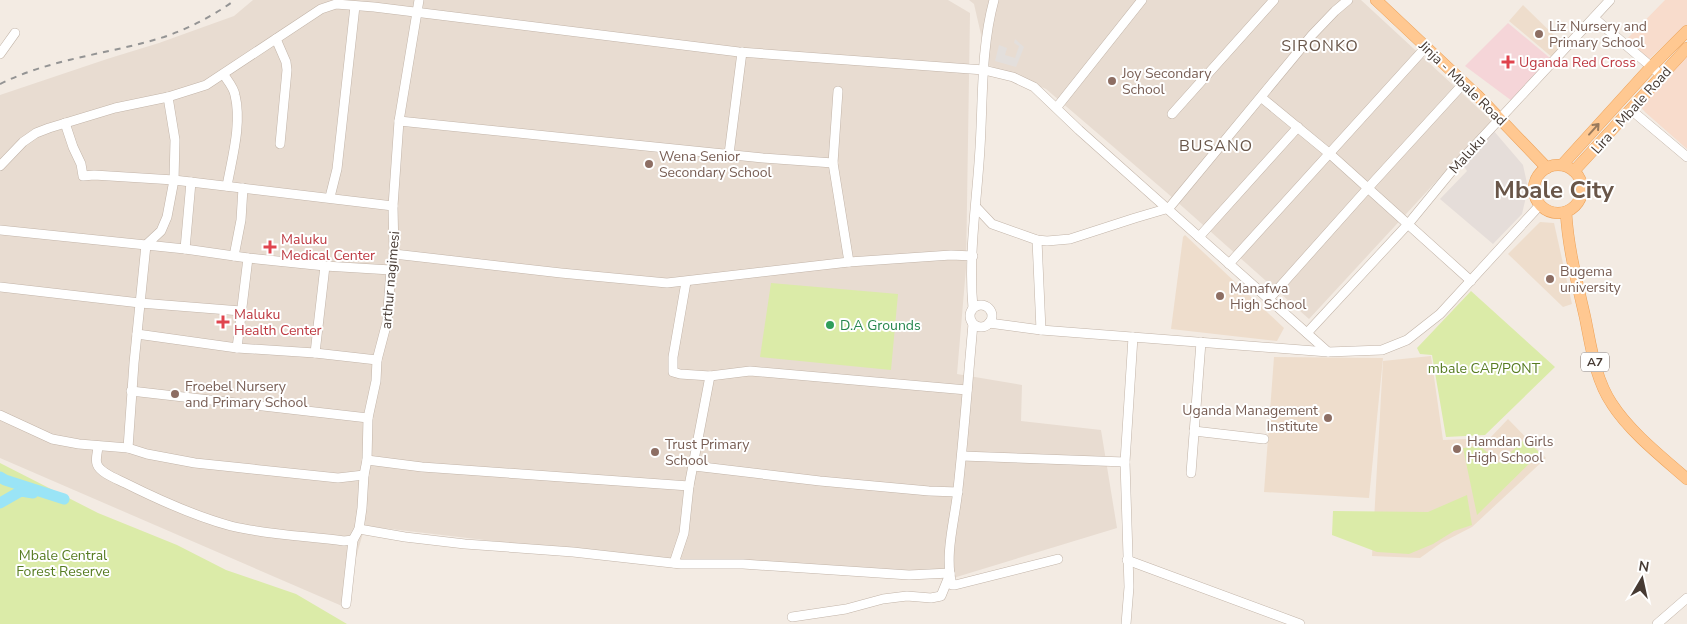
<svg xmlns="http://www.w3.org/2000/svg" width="1687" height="624" viewBox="0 0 1687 624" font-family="'Nunito Sans',sans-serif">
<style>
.residential{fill:#e8dcd1}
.commercial{fill:#f8dccc}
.industrial{fill:#e5ddd9}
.education{fill:#edc}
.medical{fill:#f5d5d8}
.green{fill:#dbeba8}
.parking{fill:#e3dfdc}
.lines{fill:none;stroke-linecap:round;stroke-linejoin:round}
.river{stroke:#9ae4f6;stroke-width:11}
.minor-casing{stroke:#c2b4a8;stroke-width:10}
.major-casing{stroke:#eda157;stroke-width:12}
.minor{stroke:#fff;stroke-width:9}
.major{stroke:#ffc891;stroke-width:11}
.rail{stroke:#949494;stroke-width:2;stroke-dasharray:6 6;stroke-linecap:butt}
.oneway{stroke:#997a5d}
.education-dot{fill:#8d6e63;stroke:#fff;stroke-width:2}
.health-dot{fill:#e0444e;stroke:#fff;stroke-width:2}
.leisure-dot{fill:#2e9e5b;stroke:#fff;stroke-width:2}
.labels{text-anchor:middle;stroke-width:4;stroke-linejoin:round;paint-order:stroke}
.shield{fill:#fff;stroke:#7e7570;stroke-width:1}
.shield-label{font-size:12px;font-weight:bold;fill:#463a33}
.education-label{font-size:14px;fill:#785e54;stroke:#fff;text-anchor:start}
.health-label{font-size:14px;fill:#be3a42;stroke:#fff;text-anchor:start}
.street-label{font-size:14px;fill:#463a33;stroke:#fff}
.leisure-label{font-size:14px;fill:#27864d;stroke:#fff;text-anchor:start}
.park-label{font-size:14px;fill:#577c22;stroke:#fff}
.quarter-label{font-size:16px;letter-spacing:1px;fill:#695649;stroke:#fff}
.town-label{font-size:24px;font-weight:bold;fill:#695649;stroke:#fff}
</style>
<rect width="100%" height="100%" fill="#f3ebe3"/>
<g class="residential">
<polygon points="253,0 948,0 970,13 966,268 957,374 1022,385 1021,421 1101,430 1117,528 950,579 689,564 365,526 342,606 0,458 0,95 107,59 159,43 234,16"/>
<polygon points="969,0 1361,0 1492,121 1309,319 1166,192 1046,89 988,65 974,4"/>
</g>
<g class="commercial">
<polygon points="1665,0 1687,0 1687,27 1676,34 1649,59 1626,40"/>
<polygon points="1687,54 1687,149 1645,112 1639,105"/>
</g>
<polygon class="industrial" points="1493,130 1523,165 1528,188 1522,214 1493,244 1440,199 1467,171 1461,162"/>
<g class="education">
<polygon points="1523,5 1563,44 1553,58 1509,21"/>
<polygon points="1540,222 1554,223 1572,304 1563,307 1508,254"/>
<polygon points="1185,235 1284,328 1277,341 1171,329 1183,237"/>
<polygon points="1431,356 1443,440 1490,438 1508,419 1546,458 1472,527 1441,543 1420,558 1372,556 1383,361"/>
<polygon points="1274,357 1383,358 1369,498 1264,492"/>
</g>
<polygon class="medical" points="1508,23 1550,58 1512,101 1465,66"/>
<g class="green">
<polygon points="771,283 898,294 891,370 760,357"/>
<polygon points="1471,291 1555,367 1485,435 1446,437 1432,355 1420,354 1417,348"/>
<polygon points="1525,439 1540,453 1477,515 1463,448 1480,446 1499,463"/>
<polygon points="0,463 98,513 177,545 226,570 296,594 347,624 0,624"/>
<polygon points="1467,495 1472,525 1454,531 1433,544 1409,554 1377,552 1332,535 1333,511 1428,512"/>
</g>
<polygon class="parking" points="1015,39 1024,47 1016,67 995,61 999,45 1007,48 1005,55 1015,58 1019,46 1014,43"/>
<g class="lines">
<g class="river">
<polyline points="0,477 5,480 64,499"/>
<polyline points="0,503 21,491 33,493"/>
</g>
<g class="minor-casing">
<g id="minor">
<polyline points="1594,18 1661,75"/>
<polyline points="276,39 286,62 287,70 280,144"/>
<polyline points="0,54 15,33"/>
<path d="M224 75C228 81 234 88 235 95 242 124 232 158 227 186"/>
<polyline points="838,91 833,163 849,262"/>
<polyline points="1262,98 1330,154 1471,281"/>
<polyline points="1057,107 1142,0"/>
<polyline points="1630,109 1687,157"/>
<polyline points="1172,114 1274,0"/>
<polyline points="399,121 763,158 833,163"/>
<polyline points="65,123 73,147 81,164 83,176 94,175 174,180 393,206"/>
<polyline points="729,154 742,52"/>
<polyline points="0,166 23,142 36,133 49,128 115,108 168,97 206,85 321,9 336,4 374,7 739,52 984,70 1013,77 1034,87 1079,130 1328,352"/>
<polyline points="330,197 337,169 355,6"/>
<polyline points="976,207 992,224 1037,240 1047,241 1070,239 1135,218 1169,208 1312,35 1335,11 1348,0"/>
<polyline points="0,230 185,249 248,258 325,266 391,270"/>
<polyline points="1199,237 1298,127"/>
<polyline points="1037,240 1041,330"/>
<polyline points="185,249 191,182"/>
<polyline points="394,254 561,273 667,283 849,262 951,255 973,256"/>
<polyline points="234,256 241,220 243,188"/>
<polyline points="1229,264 1426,47"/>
<polyline points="0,287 140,303 241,311"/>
<polyline points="1268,300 1368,188 1464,83"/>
<circle cx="981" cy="316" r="11"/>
<path d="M973 308C968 255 977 201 980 148 983 99 981 47 994 0"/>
<polyline points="989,323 1041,330 1328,352 1382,350 1407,340 1440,314 1540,205"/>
<path d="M973 324C968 379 964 434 958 489 955 520 944 554 952 585H955L1058 559"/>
<polyline points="1307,333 1409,223 1455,167 1610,0"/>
<polyline points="137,334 237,348 315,353 377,360"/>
<polyline points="237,348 248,258"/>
<polyline points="315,353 325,266"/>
<polyline points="710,376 750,371 967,390"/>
<polyline points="131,391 368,418"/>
<polyline points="0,415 52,439 79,444 128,448 147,454 195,463 338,478 364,475"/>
<polyline points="1194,431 1264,439"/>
<path d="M98 446C98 451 95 459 97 464 100 473 117 479 125 483 159 500 194 516 231 526 268 535 307 536 344 541L353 540"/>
<polyline points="128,448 134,363 146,245 161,231 167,217 174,180 175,140 168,97"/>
<polyline points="962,456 1125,462"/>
<polyline points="367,460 422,467 689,486"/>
<polyline points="694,466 820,481 929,491 958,492"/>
<polyline points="1191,473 1201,342"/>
<polyline points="359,529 405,537 465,544 573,552 681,564 743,564 909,575 950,573"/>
<polyline points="1127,560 1300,624"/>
<polyline points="674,563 684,533 689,486 710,376 680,374 673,372 673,357 686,282"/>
<polyline points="346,604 353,540 359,529 362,508 364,475 367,460 368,418 376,381 377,360 387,322 391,270 394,254 393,206 399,121 419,0"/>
<polyline points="792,617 846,609 883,599 907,596 931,598 941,596 950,574"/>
<polyline points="1126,624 1129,587 1125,462 1133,337"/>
<polyline points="1657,624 1687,598"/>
</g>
</g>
<g class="major-casing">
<g id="major">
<polyline points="1376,0 1477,95 1547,168"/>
<polyline points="1562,165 1651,67 1687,31"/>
<circle cx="1558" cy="189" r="24"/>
<polyline points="1574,171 1687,48"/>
<path d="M1566 212C1568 248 1577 282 1585 317 1591 346 1595 379 1612 404 1630 432 1662 457 1687 479"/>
</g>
</g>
<use href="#minor" class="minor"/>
<use href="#major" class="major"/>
<path class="rail" d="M0 84C52 58 110 54 164 37 190 28 213 16 235 0"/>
</g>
<defs><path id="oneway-shaft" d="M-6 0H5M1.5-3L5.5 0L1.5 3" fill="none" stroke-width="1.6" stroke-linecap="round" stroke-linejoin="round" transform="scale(1.25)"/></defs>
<use class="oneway" href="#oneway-shaft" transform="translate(1594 129) rotate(-48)"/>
<g class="education-dot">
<circle cx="1539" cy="34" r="5"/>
<circle cx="1112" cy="81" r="5"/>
<circle cx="649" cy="164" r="5"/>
<circle cx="1550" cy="279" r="5"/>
<circle cx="1220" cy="296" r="5"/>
<circle cx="175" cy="394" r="5"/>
<circle cx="1328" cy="418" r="5"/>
<circle cx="1457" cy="449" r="5"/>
<circle cx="655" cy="452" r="5"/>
</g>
<g class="health-dot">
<path d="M1505.5 54.5h5v5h5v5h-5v5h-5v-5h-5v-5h5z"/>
<path d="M267.5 239.5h5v5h5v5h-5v5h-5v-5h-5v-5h5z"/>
<path d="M220.5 314.5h5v5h5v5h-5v5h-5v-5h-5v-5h5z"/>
</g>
<circle class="leisure-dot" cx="830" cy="325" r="5"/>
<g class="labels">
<rect class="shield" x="1581" y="352.5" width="28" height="19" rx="4"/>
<g class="shield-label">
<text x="1595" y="366">A7</text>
</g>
<g class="education-label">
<text x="1549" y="31">Liz Nursery and<tspan x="1549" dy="16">Primary School</tspan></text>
<text x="1122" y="78">Joy Secondary<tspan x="1122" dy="16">School</tspan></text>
<text x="659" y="161">Wena Senior<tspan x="659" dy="16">Secondary School</tspan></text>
<text x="1560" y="276">Bugema<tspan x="1560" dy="16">university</tspan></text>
<text x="1230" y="293">Manafwa<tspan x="1230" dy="16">High School</tspan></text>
<text x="185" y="391">Froebel Nursery<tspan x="185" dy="16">and Primary School</tspan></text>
<text x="1318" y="415" text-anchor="end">Uganda Management<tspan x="1318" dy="16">Institute</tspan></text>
<text x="1467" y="446">Hamdan Girls<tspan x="1467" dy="16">High School</tspan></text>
<text x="665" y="449">Trust Primary<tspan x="665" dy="16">School</tspan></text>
</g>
<g class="health-label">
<text x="1519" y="67">Uganda Red Cross</text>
<text x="281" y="244">Maluku<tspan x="281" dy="16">Medical Center</tspan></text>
<text x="234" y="319">Maluku<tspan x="234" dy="16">Health Center</tspan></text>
</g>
<g class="street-label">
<text transform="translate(1463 83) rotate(44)" y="5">Jinja - Mbale Road</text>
<text transform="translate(1631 110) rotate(-48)" y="5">Lira - Mbale Road</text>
<text transform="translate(1467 154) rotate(-48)" y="5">Maluku</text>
<text transform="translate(390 280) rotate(-85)" y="5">arthur nagimesi</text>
</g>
<g class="leisure-label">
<text x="840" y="330">D.A Grounds</text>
</g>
<g class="park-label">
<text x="1484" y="373">mbale CAP/PONT</text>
<text x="63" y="560">Mbale Central<tspan x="63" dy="16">Forest Reserve</tspan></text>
</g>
<g class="quarter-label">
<text x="1320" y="51">SIRONKO</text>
<text x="1216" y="151">BUSANO</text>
</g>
<g class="town-label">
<text x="1554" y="198">Mbale City</text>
</g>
</g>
<g transform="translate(1642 579) rotate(9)" stroke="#ffffff" stroke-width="4" paint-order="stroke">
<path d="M0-4L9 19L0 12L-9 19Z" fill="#463a33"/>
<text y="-8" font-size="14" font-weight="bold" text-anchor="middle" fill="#463a33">N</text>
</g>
</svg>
